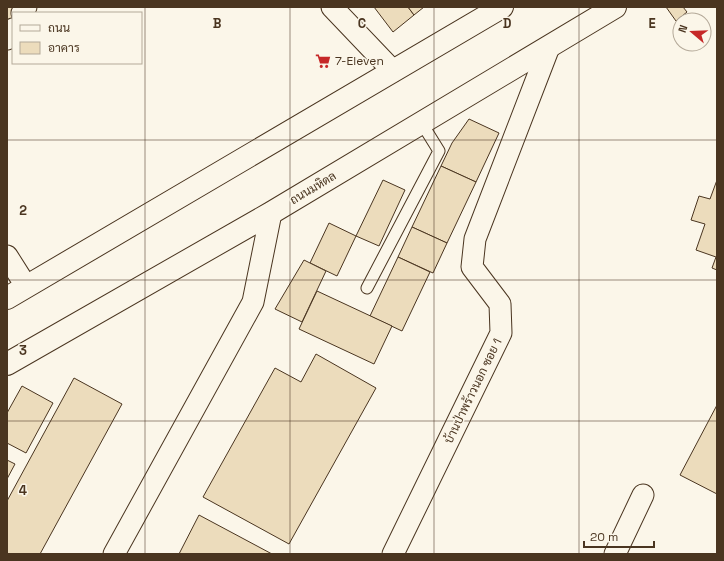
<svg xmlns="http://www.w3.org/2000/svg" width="724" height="561" viewBox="0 0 724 561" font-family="'Space Grotesk',Sarabun,sans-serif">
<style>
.building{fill:#ecdcbc;stroke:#4a3520}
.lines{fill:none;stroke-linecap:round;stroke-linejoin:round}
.service-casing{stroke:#4a3520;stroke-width:13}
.minor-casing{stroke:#4a3520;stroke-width:23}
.secondary-casing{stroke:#4a3520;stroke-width:24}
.service{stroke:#fbf6e9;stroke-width:11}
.minor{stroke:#fbf6e9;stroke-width:21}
.secondary{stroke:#fbf6e9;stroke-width:22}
.grid{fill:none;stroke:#4a3520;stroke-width:1;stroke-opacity:0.55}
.labels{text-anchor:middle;stroke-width:3;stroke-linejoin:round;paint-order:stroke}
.poi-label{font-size:12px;fill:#4a3520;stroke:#fbf6e9;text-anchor:start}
.street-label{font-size:12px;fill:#4a3520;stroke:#fbf6e9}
.grid-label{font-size:13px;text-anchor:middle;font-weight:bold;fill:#4a3520;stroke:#fbf6e9;stroke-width:3;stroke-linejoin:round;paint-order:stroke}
</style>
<rect width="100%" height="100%" fill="#fbf6e9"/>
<g class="building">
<polygon points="7,7 18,7 7,26"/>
<polygon points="374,7 408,7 414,15 393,32"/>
<polygon points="408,7 424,7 414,15"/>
<polygon points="666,7 683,7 687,12 676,21"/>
<polygon points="469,119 499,133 476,182 441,166 452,143"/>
<polygon points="441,166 476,182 447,243 412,227"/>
<polygon points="383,180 405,190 379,246 356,236"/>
<polygon points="717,180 717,270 712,268 716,257 696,250 705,224 691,220 699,196 710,199"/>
<polygon points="329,223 356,236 337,276 310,263"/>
<polygon points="412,227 447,243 433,273 398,257"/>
<polygon points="398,257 430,272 402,331 370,316"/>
<polygon points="304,260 326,271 302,322 275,309"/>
<polygon points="317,291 392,326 374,364 299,329"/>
<polygon points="316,354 376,388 289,544 203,497 275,368 301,382"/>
<polygon points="74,378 122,404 40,554 7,554 7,501"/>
<polygon points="22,386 53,403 26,453 7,443 7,413"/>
<polygon points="717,405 717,494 680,475"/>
<polygon points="7,460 15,464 7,479"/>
<polygon points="199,515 272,554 179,554"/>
</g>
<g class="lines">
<g class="service-casing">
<polyline id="service" points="367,288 439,151 421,122"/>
</g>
<g class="minor-casing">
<g id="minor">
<polyline points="332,7 393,71"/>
<polyline points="22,13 26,7"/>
<polyline points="7,39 13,29"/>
<polyline points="7,256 26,286"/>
<polyline points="114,554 253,302 271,213"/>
<polyline points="393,554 501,333 500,304 472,267 475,239 549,47"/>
<polyline points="615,554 643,495"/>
</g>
</g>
<g class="secondary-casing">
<g id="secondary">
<polyline points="7,298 502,7"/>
<polyline points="7,364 271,213 615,7"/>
</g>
</g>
<use href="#service" class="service"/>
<use href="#minor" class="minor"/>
<use href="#secondary" class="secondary"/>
</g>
<path class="grid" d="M145 7V554M290 7V554M434 7V554M579 7V554M7 140H717M7 280H717M7 421H717"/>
<defs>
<g id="supermarket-bare" transform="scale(1.2)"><path d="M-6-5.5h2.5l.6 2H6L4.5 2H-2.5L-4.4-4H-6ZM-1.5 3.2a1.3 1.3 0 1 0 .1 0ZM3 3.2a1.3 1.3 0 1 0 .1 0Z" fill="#c62828" stroke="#fbf6e9" stroke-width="2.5" paint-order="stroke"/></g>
</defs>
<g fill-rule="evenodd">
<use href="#supermarket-bare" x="323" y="61"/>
</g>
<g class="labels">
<g class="poi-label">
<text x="335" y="65">7-Eleven</text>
</g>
<g class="street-label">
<text transform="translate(313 188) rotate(-31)" y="4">ถนนมหิดล</text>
<text transform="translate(473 391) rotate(-64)" y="4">บ้านป่าพร้าวนอก ซอย 1</text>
</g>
</g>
<g class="grid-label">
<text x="217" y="28">B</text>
<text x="362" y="28">C</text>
<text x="507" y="28">D</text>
<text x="652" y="28">E</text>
<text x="23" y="215">2</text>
<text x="23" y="355">3</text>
<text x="23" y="495">4</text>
</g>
<rect width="724" height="561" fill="none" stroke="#4a3520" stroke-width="16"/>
<rect x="12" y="12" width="130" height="52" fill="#fbf6e9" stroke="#b4a999"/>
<rect x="20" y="25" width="20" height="6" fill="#fbf6e9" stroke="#b4a999"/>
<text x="48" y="32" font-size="12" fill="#4a3520">ถนน</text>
<rect x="20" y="42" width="20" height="12" fill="#ecdcbc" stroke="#b4a999"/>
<text x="48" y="52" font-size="12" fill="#4a3520">อาคาร</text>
<g transform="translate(692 32) rotate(289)"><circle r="19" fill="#fbf6e9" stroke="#b4a999"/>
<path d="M0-3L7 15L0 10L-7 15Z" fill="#c62828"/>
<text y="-6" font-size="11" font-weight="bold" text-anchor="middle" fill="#4a3520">N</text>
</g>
<path d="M584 541v6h70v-6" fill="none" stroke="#4a3520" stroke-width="2"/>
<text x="590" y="541" font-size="12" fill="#4a3520" stroke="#fbf6e9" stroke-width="3" paint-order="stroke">20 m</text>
</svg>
